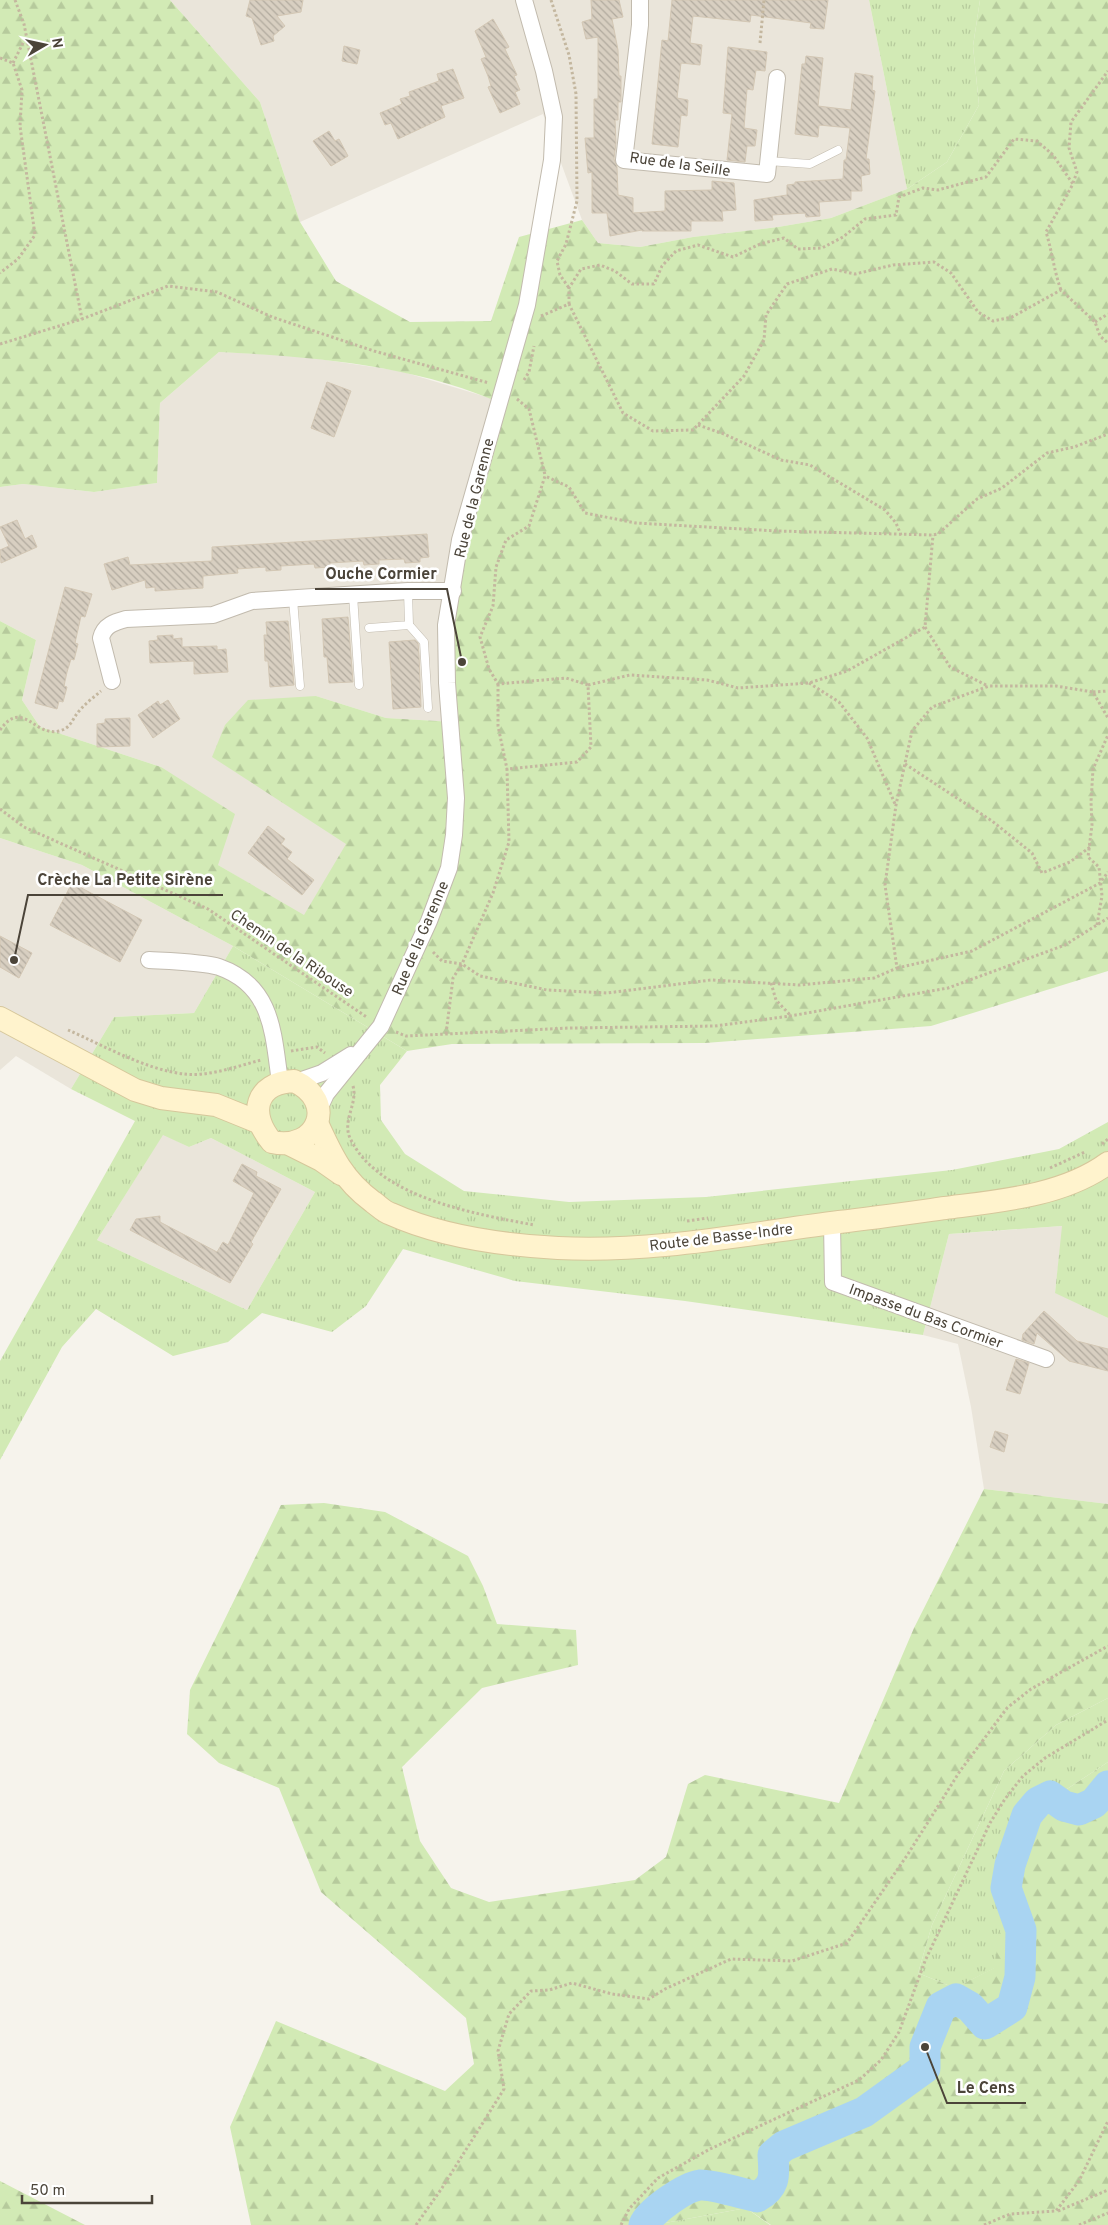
<svg xmlns="http://www.w3.org/2000/svg" width="1108" height="2225" viewBox="0 0 1108 2225" font-family="Overpass,sans-serif">
<style>
.residential{fill:#eae5da}
.grass{fill:url(#grass-tufts);fill-rule:evenodd}
.forest{fill:url(#forest-firs)}
.lines{fill:none;stroke-linecap:round;stroke-linejoin:round}
.river{stroke:#a9d4f2;stroke-width:31}
.building{fill:url(#building-back-hatch);stroke:#d3c7b4}
.service-casing{stroke:#c2bbae;stroke-width:9}
.minor-casing{stroke:#c2bbae;stroke-width:18}
.secondary-casing{stroke:#d6c79b;stroke-width:24}
.path{stroke:#c4b79f;stroke-width:3;stroke-dasharray:2.5 2.5;stroke-linecap:butt}
.service{stroke:#fff;stroke-width:8}
.minor{stroke:#fff;stroke-width:16}
.secondary{stroke:#fff3cd;stroke-width:22}
.labels{text-anchor:middle;stroke-width:5;stroke-linejoin:round;paint-order:stroke}
.street-label{font-size:15px;fill:#4b4439;stroke:#fff}
.leader{fill:none;stroke:#4b4439;stroke-width:2}
.callout-dot{fill:#4b4439;stroke:#fff;stroke-width:2}
.callout-label{font-size:16px;text-anchor:middle;font-weight:bold;fill:#4b4439;stroke:#fff;stroke-width:5;stroke-linejoin:round;paint-order:stroke}
</style>
<defs>
<pattern id="grass-tufts" width="24" height="20" patternUnits="userSpaceOnUse" patternTransform="scale(1.25)"><rect width="24" height="20" fill="#d2eab5"/><path d="M3 7l-1-3M5 7V3M7 7l1-3M15 17l-1-3M17 17v-4M19 17l1-3" fill="none" stroke="#b6ca9c"/></pattern>
<pattern id="forest-firs" width="22" height="20" patternUnits="userSpaceOnUse" patternTransform="scale(1.25)"><rect width="22" height="20" fill="#d2eab5"/><path d="M5 1l3.5 6h-7zM16 11l3.5 6h-7z" fill="#b6ca9c"/></pattern>
<pattern id="building-back-hatch" width="6" height="6" patternUnits="userSpaceOnUse" patternTransform="scale(1.25)"><rect width="6" height="6" fill="#d8cfc1"/><path d="M-1 5l2 2M0 0l6 6M5-1l2 2" fill="none" stroke="#b1aa9e"/></pattern>
</defs>
<rect width="100%" height="100%" fill="#f6f3ec"/>
<g class="residential">
<polygon points="170,0 869,0 907,189 831,218 778,227 693,237 640,247 598,243 582,220 543,114 300,222 260,102"/>
<polygon points="219,352 299,356 400,371 490,398 507,406 455,590 454,722 386,718 316,696 213,757 347,844 304,916 218,865 161,767 40,727 22,700 36,640 0,621 0,487 23,484 94,492 157,483 160,403"/>
<polygon points="0,838 82,865 233,946 194,1013 114,1017 71,1089 16,1056 0,1070"/>
<polygon points="163,1134 189,1147 211,1138 315,1192 247,1310 97,1240"/>
<polygon points="1063,1226 1055,1292 1108,1318 1108,1504 984,1489 971,1407 958,1344 923,1335 949,1234"/>
</g>
<g class="grass">
<polygon points="869,0 980,0 973,46 979,105 947,162 907,189"/>
<path d="M233 946 407 1051 380 1085 381 1120 405 1154 464 1191 569 1202 706 1197 952 1170 1059 1149 1108 1122V1318L1055 1293 1062 1226 949 1234 923 1335 685 1301 515 1281 403 1249 366 1306 332 1332 262 1313 228 1342 173 1356 96 1309 62 1347 0 1460V1361L135 1121 71 1089 114 1017 194 1013ZM163 1135 189 1147 211 1138 315 1192 247 1310 97 1240Z"/>
<polygon points="1108,1698 1108,1762 1067,1789 1012,1859 995,1968 955,1988 918,1973 932,1925 1004,1771 1056,1725"/>
<polygon points="746,2208 770,2225 654,2225"/>
</g>
<g class="forest">
<path d="M0 0H170L260 102 300 222 336 281 410 322 491 321 519 237 582 220 598 243 640 247 693 237 778 227 831 218 907 189 947 162 979 105 973 46 980 0H1108V971L931 1026 705 1043 452 1044 407 1051 233 946 82 865 0 838V621L36 640 22 700 40 727 161 767 235 814 218 865 304 915 346 844 212 757 225 725 248 700 316 696 386 718 454 722 455 590 507 406C419 365 315 357 219 352L160 403 157 483 94 492 23 484 0 487Z"/>
<polygon points="984,1489 1108,1504 1108,1698 1056,1725 1004,1771 932,1925 918,1973 955,1988 994,1968 1012,1859 1067,1789 1108,1762 1108,2225 771,2225 746,2208 654,2225 251,2225 230,2127 276,2021 445,2091 474,2064 466,2018 321,1892 279,1788 219,1763 187,1734 190,1690 281,1505 324,1503 385,1512 468,1556 483,1586 497,1624 576,1630 578,1665 482,1688 402,1767 420,1841 451,1888 489,1902 635,1880 666,1857 688,1784 705,1775 839,1803 914,1628"/>
<polygon points="0,2181 85,2225 0,2225"/>
</g>
<g class="lines">
<path class="river" d="M644 2225C649 2212 685 2187 700 2185 710 2184 745 2194 757 2197 777 2186 774 2174 773 2155L784 2146 864 2112 925 2068V2047L941 2007 956 1999 970 2007 985 2024 1012 2007 1020 1977 1021 1930 1006 1888 1010 1865 1027 1815 1038 1802 1050 1796 1064 1806 1079 1810 1094 1803 1108 1786"/>
</g>
<g class="building">
<polygon points="250,0 303,0 301,12 277,16 285,26 273,36 274,41 261,45 252,18 246,16"/>
<polygon points="591,0 619,0 623,17 612,19 618,50 619,76 621,76 621,102 618,102 618,120 615,120 616,143 614,159 617,167 618,195 633,198 633,213 665,211 665,191 712,190 712,181 734,183 736,210 722,211 723,221 691,221 691,231 642,231 642,230 610,236 607,213 592,213 592,172 588,173 585,138 594,138 594,99 598,99 598,37 586,39 582,22 592,19"/>
<polygon points="672,0 828,0 824,29 810,28 811,23 751,15 750,22 693,16 690,43 702,45 700,65 681,63 677,98 688,100 687,116 681,115 678,147 652,144 662,40 668,41"/>
<polygon points="493,19 509,47 505,49 517,75 514,76 520,90 515,92 520,104 500,113 488,87 491,86 488,76 481,59 486,57 475,31"/>
<polygon points="344,46 360,50 357,64 342,61"/>
<polygon points="728,47 767,52 765,71 756,70 753,90 747,89 744,128 757,130 755,146 747,146 745,162 727,160 732,114 723,113"/>
<polygon points="806,56 823,58 818,106 851,110 855,73 873,76 872,90 875,91 866,159 869,159 870,174 861,176 862,191 851,191 851,200 819,202 820,216 806,217 805,213 772,215 773,220 755,221 754,200 787,195 787,185 795,184 795,182 843,179 844,160 846,160 850,128 819,125 818,137 795,134 802,64 805,64"/>
<polygon points="453,69 464,98 441,106 445,117 398,139 391,123 385,125 380,113 402,104 400,99 410,96 409,92 439,81 437,74"/>
<polygon points="329,131 335,141 339,139 348,156 331,166 313,141"/>
<polygon points="327,382 351,391 334,437 311,428"/>
<polygon points="17,520 25,539 32,535 37,547 1,563 0,550 9,546 0,527"/>
<polygon points="427,534 429,557 420,558 420,562 405,563 404,559 379,560 379,564 364,565 363,561 330,563 330,567 315,568 314,564 281,566 281,570 266,571 266,567 237,569 238,573 203,576 203,588 155,591 155,587 146,588 145,580 112,590 104,564 128,557 130,565 212,561 212,547"/>
<polygon points="65,587 92,594 85,617 81,616 75,643 78,644 74,660 71,659 67,672 64,686 67,687 63,702 59,701 57,709 35,703"/>
<polygon points="348,617 353,682 329,683 327,657 324,657 322,619"/>
<polygon points="288,621 294,685 270,687 268,661 265,661 264,635 267,635 266,622"/>
<polygon points="173,635 173,639 182,638 182,647 217,646 217,650 226,649 228,672 194,674 194,661 150,663 149,641 158,640 157,636"/>
<polygon points="415,640 418,643 419,655 421,707 393,709 389,642"/>
<polygon points="168,700 180,719 153,738 138,715 158,701 160,705"/>
<polygon points="130,718 130,746 97,747 97,724 105,723 105,719"/>
<polygon points="268,826 285,839 281,844 292,852 287,859 314,880 302,895 248,853"/>
<polygon points="72,883 142,920 120,962 50,925"/>
<polygon points="0,936 32,953 19,978 0,967"/>
<polygon points="242,1164 257,1172 256,1176 281,1189 251,1242 253,1244 230,1283 130,1230 136,1219 160,1216 160,1222 217,1252 223,1242 228,1245 254,1193 233,1181"/>
<polygon points="1044,1311 1077,1341 1108,1349 1108,1371 1069,1361 1037,1333 1034,1344 1022,1340 1023,1334"/>
<polygon points="1016,1359 1029,1363 1020,1394 1006,1390"/>
<polygon points="995,1431 1008,1435 1004,1452 990,1447"/>
</g>
<g class="lines">
<g class="service-casing">
<g id="service">
<polyline points="768,161 810,164 838,150"/>
<polyline points="353,595 359,685"/>
<polyline points="293,599 300,686"/>
<polyline points="409,625 424,642 428,708"/>
<polyline points="369,628 409,625 408,591"/>
</g>
</g>
<g class="minor-casing">
<g id="minor">
<polyline points="640,0 640,25 624,160 767,174 777,78"/>
<path d="M112 681 101 638C104 625 115 622 126 619L213 615 252 601 408 591H453"/>
<path d="M149 960C167 961 204 962 219 967 273 986 273 1033 280 1082"/>
<polyline points="296,1082 322,1073 351,1055"/>
<polyline points="319,1109 326,1094 381,1026 429,921 449,868 454,835 456,798 447,683 446,625 460,540 527,305 552,160 554,117 544,71 524,0"/>
<polyline points="832,1223 833,1282 1046,1359"/>
</g>
</g>
<g class="secondary-casing">
<g id="secondary">
<polyline points="0,1018 135,1090 161,1098 216,1105 258,1122"/>
<path d="M294 1081C338 1101 318 1152 272 1142 248 1114 255 1083 294 1081Z"/>
<path d="M317 1123C332 1156 343 1180 373 1202 379 1206 384 1212 391 1214 442 1237 502 1245 558 1248 651 1253 746 1234 839 1222 874 1218 909 1213 945 1208 999 1201 1063 1196 1108 1163"/>
<polyline points="289,1144 321,1160 341,1174"/>
</g>
</g>
<g class="path">
<polyline points="15,0 24,24 82,319"/>
<polyline points="551,0 569,55 576,94 577,201 566,244 557,261 560,275 569,288"/>
<polyline points="760,43 764,0"/>
<polyline points="0,58 13,63 22,90 20,126 35,235 18,259 0,273"/>
<polyline points="13,63 26,37"/>
<polyline points="1073,183 1077,172 1069,148 1071,122 1108,71"/>
<path d="M569 304V288L581 269 600 265 615 271 632 284H654L662 266 676 251 698 245 733 257 760 244 784 238 798 249 822 248 843 237 865 219 896 215 899 197 923 188 938 190 986 177 1014 139 1037 141 1053 155 1073 184 1046 232C1052 251 1054 271 1061 290"/>
<polyline points="541,316 569,304 623,413 653,431 693,430 744,376 764,340 766,315 787,284 832,269 855,274 893,265 934,262 951,273 978,312 993,321 1012,317 1061,290 1095,322 1100,336 1108,343"/>
<polyline points="1095,322 1108,314"/>
<polyline points="0,344 82,319 168,286 217,292 272,317 374,351 489,383"/>
<polyline points="524,380 529,372 534,346"/>
<polyline points="517,399 529,409 545,475"/>
<polyline points="698,425 724,434 781,460 810,465 885,510 896,523 901,535"/>
<polyline points="925,627 950,667 988,686"/>
<polyline points="809,683 839,702 867,738 895,804"/>
<polyline points="498,684 498,726 507,769"/>
<polyline points="588,685 630,675 707,680 738,688 809,683 847,671 925,627 933,535"/>
<polyline points="1093,692 1108,691"/>
<path d="M0 730C23 698 34 737 59 731 72 728 72 718 80 710 86 703 94 697 101 691"/>
<polyline points="905,764 992,821 1032,853 1042,873 1070,862 1090,847"/>
<polyline points="0,809 24,827 208,909 368,1018"/>
<polyline points="1097,925 1102,896 1099,867 1088,857 1092,825 1091,802 1093,769 1108,735"/>
<polyline points="433,952 442,961 462,964 493,893 509,842 507,769 577,762 591,747 588,685 566,678 498,684 489,669 480,637 493,606 496,567 506,540 529,526 545,476 569,487 585,513 636,523 777,531 933,535 938,534 977,499 1002,488 1047,453 1074,447 1108,434"/>
<polyline points="897,968 972,951 1100,883 1108,872"/>
<polyline points="771,983 776,1000 790,1015"/>
<path d="M68 1030C105 1046 162 1079 202 1074 222 1072 242 1065 261 1060"/>
<polyline points="396,1032 406,1036 569,1028 715,1026 790,1016 948,988 1065,945 1108,918"/>
<polyline points="446,1034 453,978 462,964 480,976 547,990 607,993 711,980 800,985 874,978 897,968 885,885 896,805 912,731 932,707 989,686 1056,686 1093,692 1108,718"/>
<polyline points="291,1051 317,1047 325,1053"/>
<path d="M353 1086C358 1104 342 1120 350 1138 378 1198 476 1214 534 1225"/>
<polyline points="1102,1144 1108,1139"/>
<polyline points="1050,1168 1085,1152"/>
<polyline points="687,1221 708,1218"/>
<polyline points="1058,2211 1108,2190"/>
<polyline points="416,2225 442,2188 504,2089 498,2051 509,2014 531,1991 549,1990 572,1983 612,1994 649,1999 665,1989 731,1959 792,1961 847,1943 908,1854 960,1771 1007,1708 1031,1689 1108,1646"/>
<polyline points="621,2225 629,2209 658,2178 710,2149 859,2080 881,2060 899,2032 925,1961 990,1823 1005,1799 1023,1776 1045,1758 1108,1720"/>
<polyline points="984,2225 1010,2214 1056,2211 1079,2181 1108,2121"/>
<polyline points="1079,2225 1108,2213"/>
</g>
<use href="#service" class="service"/>
<use href="#minor" class="minor"/>
<use href="#secondary" class="secondary"/>
</g>
<g class="labels">
<g class="street-label">
<text transform="translate(680 164) rotate(8)" y="5">Rue de la Seille</text>
<text transform="translate(474 498) rotate(-76)" y="5">Rue de la Garenne</text>
<text transform="translate(420 938) rotate(-67)" y="5">Rue de la Garenne</text>
<text transform="translate(292 953) rotate(34)" y="5">Chemin de la Ribouse</text>
<text transform="translate(721 1237) rotate(-7)" y="5">Route de Basse-Indre</text>
<text transform="translate(926 1316) rotate(20)" y="5">Impasse du Bas Cormier</text>
</g>
</g>
<path class="leader" d="M462 662L447 589H315M14 960L28 895H223M925 2047L947 2103H1026"/>
<g class="callout-dot">
<circle cx="462" cy="662" r="5"/>
<circle cx="14" cy="960" r="5"/>
<circle cx="925" cy="2047" r="5"/>
</g>
<g class="callout-label">
<text x="381" y="579">Ouche Cormier</text>
<text x="125" y="885">Crèche La Petite Sirène</text>
<text x="986" y="2093">Le Cens</text>
</g>
<g transform="translate(45 45) rotate(81)" stroke="#ffffff" stroke-width="4" paint-order="stroke">
<path d="M0-4L9 19L0 12L-9 19Z" fill="#4b4439"/>
<text y="-8" font-size="14" font-weight="bold" text-anchor="middle" fill="#4b4439">N</text>
</g>
<path d="M22 2195v8h130v-8" fill="none" stroke="#4b4439" stroke-width="2.5"/>
<text x="30" y="2195" font-size="15" fill="#4b4439" stroke="#ffffff" stroke-width="4" paint-order="stroke">50 m</text>
</svg>
